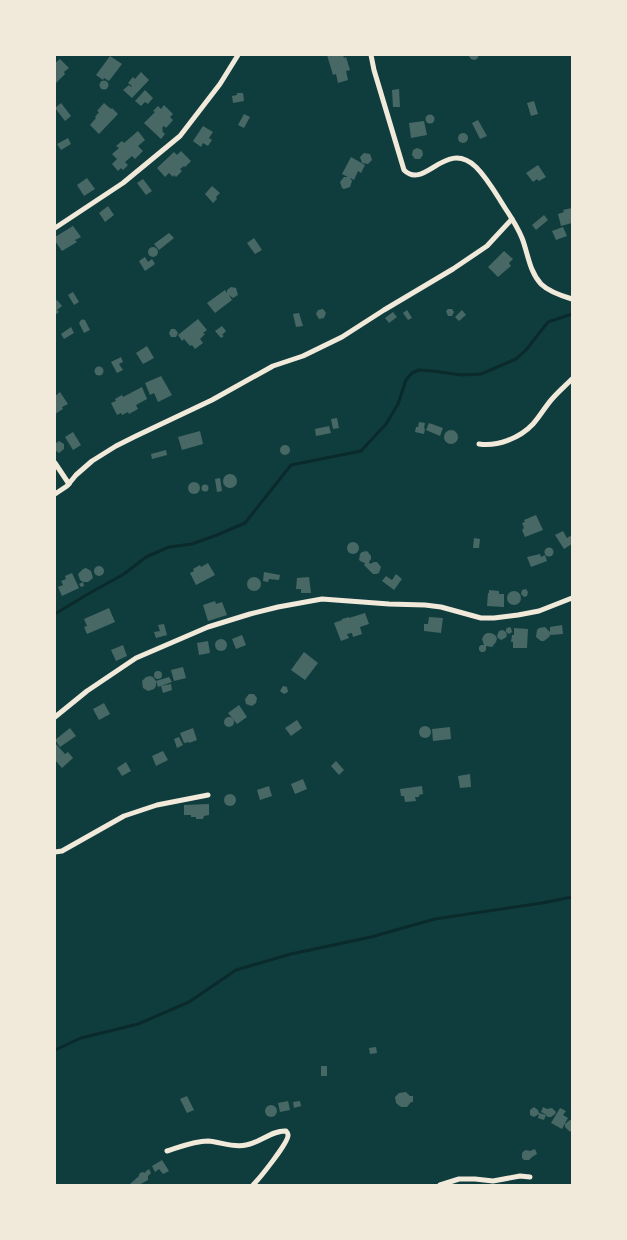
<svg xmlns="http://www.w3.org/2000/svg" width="627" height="1240" viewBox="0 0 627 1240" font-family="Poppins,sans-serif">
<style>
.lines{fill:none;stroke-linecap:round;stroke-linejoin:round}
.stream{stroke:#0a2a2b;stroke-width:3}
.building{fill:#486865}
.minor{stroke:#f1e9da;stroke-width:5}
</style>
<rect width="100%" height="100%" fill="#0f3d3e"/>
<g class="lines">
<g class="stream">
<polyline points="55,614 88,594 124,574 146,557 169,547 192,544 217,535 245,523 291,465 361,451 386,424 398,404 406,380 412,373 419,370 433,371 461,375 481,374 516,359 526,350 548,322 572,314"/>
<polyline points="55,1050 81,1038 138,1024 189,1002 236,970 291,954 371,937 435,919 542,903 572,897"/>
</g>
</g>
<g class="building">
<polygon points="327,55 343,55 344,58 346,57 350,70 346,71 348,80 338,83 336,74 333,75"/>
<polygon points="468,55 479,55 477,59 474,60 471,59"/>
<polygon points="110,56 122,64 109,81 104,78 103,80 96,75"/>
<polygon points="60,59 69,68 64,72 65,74 56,83 55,82 55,63"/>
<polygon points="141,72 149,80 132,98 123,90 129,85 131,87 132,86 128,83 133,77 135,79"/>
<circle cx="104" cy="85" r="4.5"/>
<polygon points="399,89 400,107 393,107 392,90"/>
<polygon points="145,90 153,98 148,104 145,102 141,106 135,101"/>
<polygon points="237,93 243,93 244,101 233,103 232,96 237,95"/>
<polygon points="534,101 538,114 531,116 527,103"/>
<polygon points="61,103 71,116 65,121 55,108"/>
<polygon points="104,103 111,109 112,108 118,114 99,134 90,125 96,118 95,117 99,112 97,111"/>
<polygon points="164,105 173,114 170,117 173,120 166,128 164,126 162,128 163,130 162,131 165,134 161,139 144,123 155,112 153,111 158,106 161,109"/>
<polygon points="244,114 250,117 244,128 238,125"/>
<circle cx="430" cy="119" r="4.5"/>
<polygon points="478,120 487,136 480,139 472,123"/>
<polygon points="424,121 427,135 411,138 409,123"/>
<polygon points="203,126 213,132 209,138 212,140 208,146 203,143 201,147 193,141"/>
<polygon points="138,131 145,140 138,146 143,151 135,159 132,156 125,162 128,165 123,170 121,168 118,171 112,164 117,159 112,154 119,148 116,146 122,141 124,143"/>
<circle cx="463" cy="138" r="5"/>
<polygon points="68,138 71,144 61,150 57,144"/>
<polygon points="417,148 422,150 423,155 420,159 415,159 412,155 413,150"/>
<polygon points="181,151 191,161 185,167 184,166 180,169 182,171 176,177 174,175 173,177 169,173 165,177 157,168 174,152 177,155"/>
<polygon points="364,153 370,154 372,160 368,164 362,163 360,157"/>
<polygon points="351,157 365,165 361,173 358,171 354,180 350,178 352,181 350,187 344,189 342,188 340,182 344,177 348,177 342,174"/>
<polygon points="538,165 546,177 539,181 537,179 533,182 526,173"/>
<polygon points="87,178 95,189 84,196 77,185"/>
<polygon points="143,179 152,191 146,195 137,183"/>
<polygon points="212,186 220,193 216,197 217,199 213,203 205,194"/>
<polygon points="108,206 114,215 105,222 99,213"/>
<polygon points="572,208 572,223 561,226 558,214 564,212 563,210"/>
<polygon points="544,215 548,220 536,230 532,225"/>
<polygon points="73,226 81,237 75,240 77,242 62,251 55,241 55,237"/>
<polygon points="563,227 567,236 556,240 552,231"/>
<polygon points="169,233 174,238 159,250 154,244"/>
<polygon points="254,238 262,250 255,254 247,243"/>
<circle cx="153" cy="252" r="5"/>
<polygon points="504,251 513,259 509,263 511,266 498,277 488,267"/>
<polygon points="145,257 148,262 152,259 155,264 145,271 139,261"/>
<polygon points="231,287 236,288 238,295 233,298 229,295 232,300 215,313 207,303 225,290 227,293 227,290"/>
<polygon points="73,292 79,302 74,305 68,295"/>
<polygon points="57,300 62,306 57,310 59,312 55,315 55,301"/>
<polygon points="323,309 326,313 324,318 319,319 316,314 318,310"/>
<polygon points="448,309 452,309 454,312 452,316 448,316 446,311"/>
<polygon points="407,310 412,318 408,320 403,313"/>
<polygon points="462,310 466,315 459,321 455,317"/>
<polygon points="393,312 397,317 389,323 385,318"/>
<polygon points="299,313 303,326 296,327 293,314"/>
<polygon points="83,319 84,320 85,320 90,330 84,333 79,323 80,322 80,321"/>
<polygon points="198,319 207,330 203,333 205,334 200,339 203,343 195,349 192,345 190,346 184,339 182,341 178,335"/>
<polygon points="222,326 226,331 222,335 224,336 221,338 215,331"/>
<polygon points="71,327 74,333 64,339 61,334"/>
<polygon points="171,329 175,329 178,333 176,337 171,337 169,333"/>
<polygon points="147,346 154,358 143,364 136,353"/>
<polygon points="121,357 123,362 119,364 123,370 117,373 111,362"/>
<circle cx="99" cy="371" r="4.5"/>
<polygon points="161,376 172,395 158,402 154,393 150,395 145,383"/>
<polygon points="142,387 147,399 136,405 138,409 129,414 128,412 122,415 121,413 117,415 111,403 116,401 115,399 122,395 123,397"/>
<polygon points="60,392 68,404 62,407 63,409 55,414 55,396"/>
<polygon points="337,418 339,428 333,429 331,419"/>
<polygon points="419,422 425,423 424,428 425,429 424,434 415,432 416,427 418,427"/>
<polygon points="429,423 443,428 440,436 426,430"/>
<polygon points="329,426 331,433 316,436 315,429"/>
<circle cx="451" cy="437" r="7"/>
<polygon points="200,431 203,444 182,450 178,437"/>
<polygon points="73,432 81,445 73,450 65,437"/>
<polygon points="59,441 64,444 64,449 59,453 55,450 55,444"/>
<circle cx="285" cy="450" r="5"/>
<polygon points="166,450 167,455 152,459 151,454"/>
<circle cx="230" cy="481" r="7"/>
<polygon points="220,478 222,491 217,492 215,479"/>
<circle cx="194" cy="488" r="6"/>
<circle cx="205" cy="488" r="3.5"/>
<polygon points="536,515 543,530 525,537 522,530 524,528 522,523 525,522 524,520"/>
<polygon points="563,531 567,538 570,536 572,537 572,544 564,549 555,535"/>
<polygon points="474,538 480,539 479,548 473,548"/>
<circle cx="353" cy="548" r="6"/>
<circle cx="549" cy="552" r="4.5"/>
<polygon points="367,551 371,556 371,559 369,562 370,564 374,562 377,562 381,567 379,573 376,574 373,574 364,565 365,563 362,562 359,560 360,554 362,552"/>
<polygon points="540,554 541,557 545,555 547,561 531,567 527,557"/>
<polygon points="208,563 215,575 196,585 190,573 194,571 193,569 200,565 201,567"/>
<circle cx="99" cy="571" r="5"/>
<polygon points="86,568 91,571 93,578 88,582 83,582 84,586 81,587 79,584 83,582 80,580 78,574 83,569"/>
<polygon points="264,572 280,575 279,580 269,579 268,582 263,581"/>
<polygon points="72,573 79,588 62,596 58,587 63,585 61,581 66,579 65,576"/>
<polygon points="396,574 402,579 394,590 382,581 386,576 392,580"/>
<circle cx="254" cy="584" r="7"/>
<polygon points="309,577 311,593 301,593 301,589 296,589 297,578"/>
<polygon points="526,589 528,592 527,596 524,597 521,594 522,590"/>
<polygon points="489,590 499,591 499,594 504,594 504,607 487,606 488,593 489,593"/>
<circle cx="514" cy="598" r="7"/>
<polygon points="215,601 216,604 222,602 227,615 208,621 203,605"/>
<polygon points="109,608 115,622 87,634 84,627 87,626 84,619"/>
<polygon points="365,613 369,624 360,627 362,634 353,637 352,633 347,634 349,638 341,641 334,623 342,620 342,619 349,617 349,618"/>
<polygon points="429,617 443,618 441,633 424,631 424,624 428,624"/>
<polygon points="164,624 167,635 156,638 154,632 160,631 158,625"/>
<polygon points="562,625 563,634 551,635 551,634 549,637 544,641 541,641 536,637 537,630 539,628 545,627 550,632 550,627"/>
<polygon points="509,627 511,628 512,632 509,634 506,632 507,636 505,638 501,640 498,638 497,636 499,631 503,630 506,632 506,629"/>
<polygon points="514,628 528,629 527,648 513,648 513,642 511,642 512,635 514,635"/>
<polygon points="487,633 491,633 495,635 497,638 496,642 492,647 486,646 486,650 484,652 481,652 479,650 479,647 481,645 484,645 482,639 484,635"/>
<polygon points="242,635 246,645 236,649 232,639"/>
<circle cx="221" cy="645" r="6"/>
<polygon points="208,641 210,653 199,655 197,643"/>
<polygon points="123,645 127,656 116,661 111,650"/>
<polygon points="304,652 318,663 305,680 291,670"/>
<polygon points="183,667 186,678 174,681 171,670"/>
<circle cx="158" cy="675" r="4"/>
<polygon points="150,676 153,677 156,681 169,677 172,682 158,687 156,681 156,686 154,689 148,691 143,688 142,681 146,677"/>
<polygon points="171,684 172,690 163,693 161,686"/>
<polygon points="283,686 287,687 288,692 284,694 280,691"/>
<polygon points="249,694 254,694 257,698 256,703 252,706 246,704 245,699"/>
<polygon points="104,703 110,714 99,720 93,709"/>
<polygon points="239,705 247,717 237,724 228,713"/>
<circle cx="229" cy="722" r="5"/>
<polygon points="297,720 302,728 291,736 285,728"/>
<circle cx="425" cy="732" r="6"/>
<polygon points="450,727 451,739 433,741 432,729"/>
<polygon points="70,728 76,736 60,747 55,740"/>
<polygon points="193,728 197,740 189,743 189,742 184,743 180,733"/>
<polygon points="179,737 183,745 177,748 174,739"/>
<polygon points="56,744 65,754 68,752 73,758 62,768 55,760 55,745"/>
<polygon points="163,751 168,760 156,766 152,756"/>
<polygon points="336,761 344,770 339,775 331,766"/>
<polygon points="126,762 131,771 122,776 117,768"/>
<polygon points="470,774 471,787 460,788 458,776"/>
<polygon points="303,779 307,789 295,794 291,784"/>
<polygon points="269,786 272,796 260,800 257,790"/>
<polygon points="422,786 423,794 419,795 419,797 415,797 416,801 405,802 404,796 401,796 400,789"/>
<circle cx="230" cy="800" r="6"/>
<polygon points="209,804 209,815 204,816 203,819 196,819 196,817 191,817 191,815 184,815 184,805"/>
<polygon points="376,1047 377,1053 370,1054 369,1048"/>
<rect x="321" y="1066" width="6" height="10"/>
<polygon points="406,1092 410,1096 413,1096 413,1102 411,1102 407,1107 401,1107 396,1103 395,1097 399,1093"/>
<polygon points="187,1096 194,1110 187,1113 180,1099"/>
<polygon points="288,1101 290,1110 280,1112 278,1103"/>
<polygon points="300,1101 301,1106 294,1108 293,1102"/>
<circle cx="271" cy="1111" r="6"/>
<polygon points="534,1107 538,1110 539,1113 546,1115 544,1120 538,1118 539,1114 534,1117 530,1115 530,1110"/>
<polygon points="543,1107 547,1109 552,1108 556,1112 555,1114 551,1117 548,1117 545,1114 541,1112"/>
<polygon points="560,1108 566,1111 563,1115 568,1118 562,1129 551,1123"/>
<polygon points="570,1120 572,1120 572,1132 569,1131 565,1127 565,1124"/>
<polygon points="535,1149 537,1154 532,1157 529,1160 524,1160 522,1158 522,1153 524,1151 526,1150 530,1151"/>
<polygon points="162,1160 169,1171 163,1174 159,1169 155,1172 152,1166"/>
<polygon points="149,1169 151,1173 148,1176 148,1180 139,1185 131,1185 130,1184 139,1176 139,1174 142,1172 146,1173 145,1172"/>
</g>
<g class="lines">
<g class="minor">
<path d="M371 55 374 70 404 170C425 191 445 138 476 167 488 179 496 194 505 208 511 217 518 228 522 238 528 253 529 271 541 284 549 292 562 296 572 299"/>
<polyline points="55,228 123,183 180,136 220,84 238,55"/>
<path d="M479 444C497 447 520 438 533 424 540 416 545 407 552 399 558 392 565 386 572 379"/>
<polyline points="55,463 69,484"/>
<polyline points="55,494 67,486 76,475 92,461 116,446 136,436 212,400 273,366 303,356 342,337 384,310 453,269 487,246 512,219"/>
<polyline points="55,717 87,691 136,658 208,627 250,614 278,607 322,599 389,604 425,605 441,607 481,618 494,618 518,615 539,611 572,598"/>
<polyline points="55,852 62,851 124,816 157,805 208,795"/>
<path d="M167 1151C180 1147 194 1141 208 1141 221 1142 233 1148 246 1145 260 1143 272 1130 286 1131 287 1132 288 1133 288 1135 289 1142 259 1179 253 1185"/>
<polyline points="440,1185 459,1179 475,1179 493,1181 520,1176 530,1177"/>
</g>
</g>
<rect width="627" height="1240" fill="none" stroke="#f1e9da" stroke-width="112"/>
</svg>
